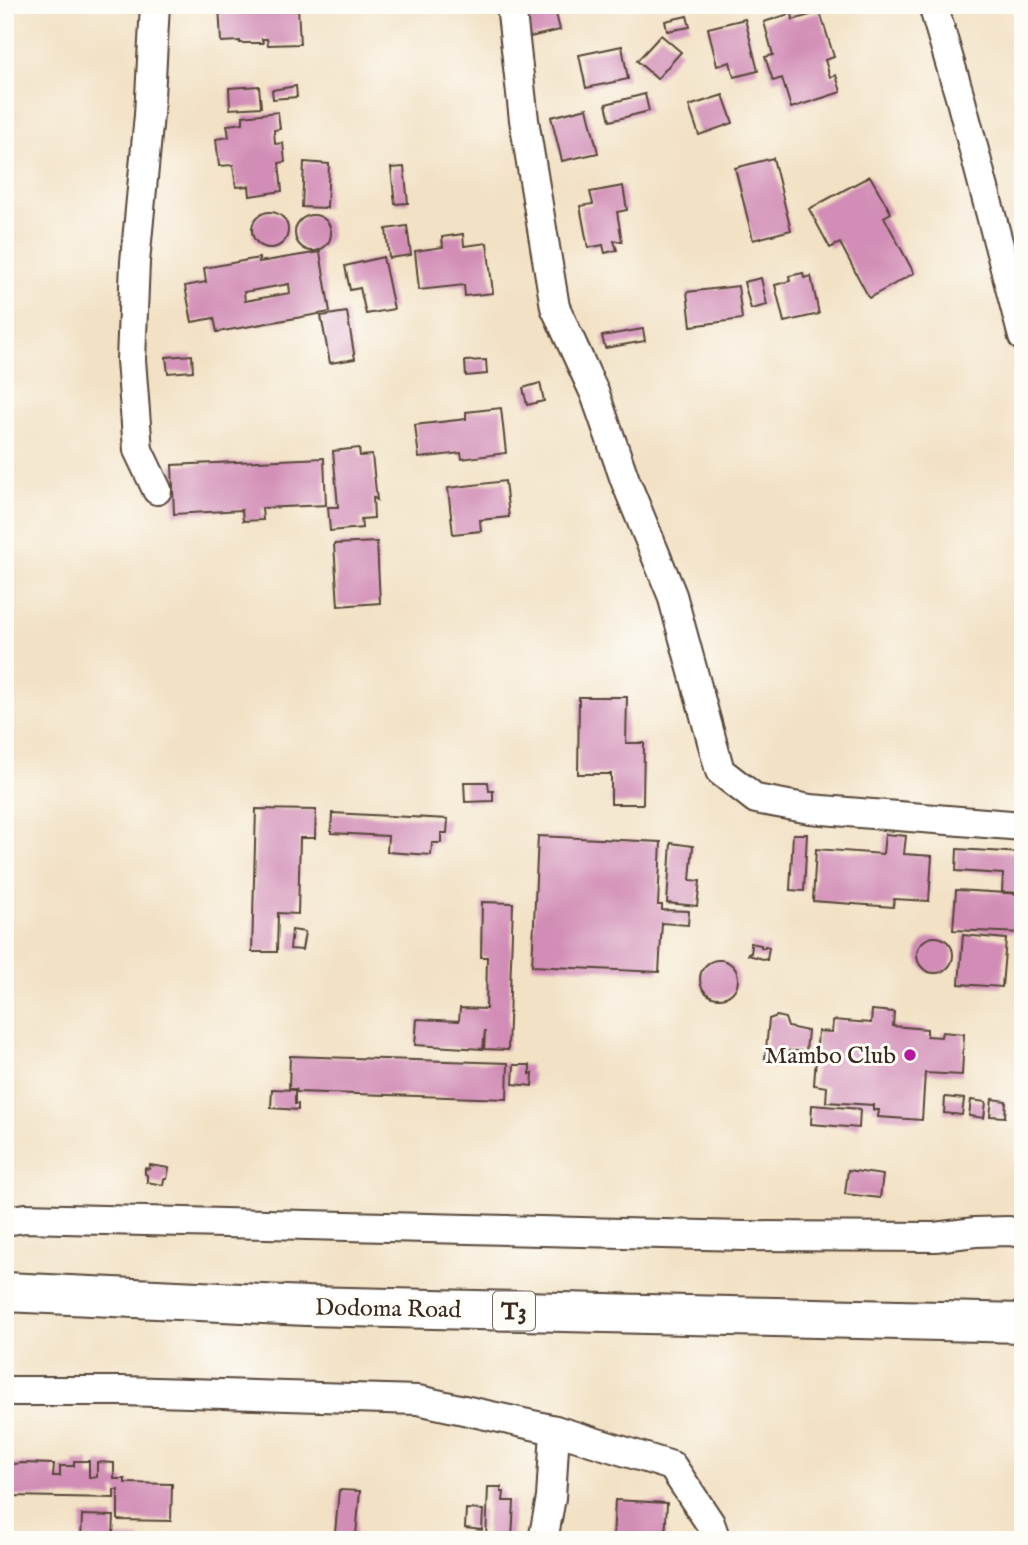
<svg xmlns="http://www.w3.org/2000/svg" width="1028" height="1545" viewBox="0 0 1028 1545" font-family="'IM FELL English',serif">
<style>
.building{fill:#d28db6;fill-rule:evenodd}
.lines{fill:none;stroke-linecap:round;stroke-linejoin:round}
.minor-casing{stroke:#564537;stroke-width:32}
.trunk-casing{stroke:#564537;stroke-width:42}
.minor{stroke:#fff;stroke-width:28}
.trunk{stroke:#fff;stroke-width:38}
.poi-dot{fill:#b5179e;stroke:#fdfcf7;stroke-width:2.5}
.labels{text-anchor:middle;stroke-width:6;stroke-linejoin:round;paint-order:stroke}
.shield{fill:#fdfcf7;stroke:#75695f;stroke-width:2}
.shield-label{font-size:23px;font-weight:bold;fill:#3b2a1e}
.poi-label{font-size:24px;fill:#3b2a1e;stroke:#fdfcf7;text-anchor:end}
.street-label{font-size:24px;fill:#3b2a1e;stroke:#fdfcf7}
</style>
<rect width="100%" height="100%" fill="#fdfcf7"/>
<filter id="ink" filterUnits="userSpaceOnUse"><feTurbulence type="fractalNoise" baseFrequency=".0143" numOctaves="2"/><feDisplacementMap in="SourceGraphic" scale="14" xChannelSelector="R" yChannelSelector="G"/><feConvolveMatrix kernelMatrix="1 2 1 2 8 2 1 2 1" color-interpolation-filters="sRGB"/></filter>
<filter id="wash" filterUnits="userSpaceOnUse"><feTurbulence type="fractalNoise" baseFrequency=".00686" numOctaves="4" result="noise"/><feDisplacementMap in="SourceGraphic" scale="28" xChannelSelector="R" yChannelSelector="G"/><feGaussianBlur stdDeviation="1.57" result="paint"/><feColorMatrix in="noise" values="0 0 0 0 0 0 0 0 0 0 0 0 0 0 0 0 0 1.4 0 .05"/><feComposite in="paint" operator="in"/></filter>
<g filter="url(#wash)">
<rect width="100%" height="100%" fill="#f2e1c4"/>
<g id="blocks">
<g class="building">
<polygon points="219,5 294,5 294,7 298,7 300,44 268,45 267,39 262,39 263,43 240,43 240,41 221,42"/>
<polygon points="523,5 554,5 560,30 530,37"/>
<polygon points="820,12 834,57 825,60 830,77 836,75 841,92 791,108 782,78 773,81 765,57 773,55 764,22 792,13 793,20"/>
<polygon points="687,16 690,27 667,31 665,21"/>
<polygon points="745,19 758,71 734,77 730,62 717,66 708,28"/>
<polygon points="661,35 681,52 657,79 637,61"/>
<polygon points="622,46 628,79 586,88 579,55"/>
<polygon points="259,86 261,107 230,109 229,88"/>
<polygon points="296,86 297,97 273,99 272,90"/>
<polygon points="645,94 649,111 610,121 606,104"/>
<polygon points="723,95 733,123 699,135 689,106"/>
<polygon points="587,108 598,153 562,161 551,117"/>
<polygon points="278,112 280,129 274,130 275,144 283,143 285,162 279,163 282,191 250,196 249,186 236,187 233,165 219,166 216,139 229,137 227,125 243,123 243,116"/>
<polygon points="773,158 791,230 753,240 735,168"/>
<polygon points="304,162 329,164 327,208 302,207"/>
<polygon points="404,167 408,203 395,204 391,168"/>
<polygon points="870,176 891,213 884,217 914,273 869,298 840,243 830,248 809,209"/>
<polygon points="623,186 627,210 617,212 622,241 614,241 617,250 605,253 603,245 588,248 580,206 593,204 590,192"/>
<circle cx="270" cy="230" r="18"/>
<circle cx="313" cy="233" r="18"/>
<polygon points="407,226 411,255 389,258 386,229"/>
<polygon points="463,234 464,246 487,243 493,293 465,296 464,285 419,290 415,251 443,247 442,237"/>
<path d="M320 252 330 312 217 332 214 318 192 322 185 286 206 282 204 268 259 258V262ZM289 284 290 293 245 301 244 292Z"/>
<polygon points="383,257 394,309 366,314 360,288 350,290 345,266"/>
<polygon points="803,273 804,278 811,276 819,314 784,322 775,285 790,281 789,276"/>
<polygon points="761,278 767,305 751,309 744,282"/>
<polygon points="738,286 742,319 691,326 687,292"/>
<polygon points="347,312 355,359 330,363 321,316"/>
<polygon points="643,329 645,341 605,348 602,336"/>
<polygon points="192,355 193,371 168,373 166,357"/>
<polygon points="486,360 487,374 466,376 465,361"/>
<polygon points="540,383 544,401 527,405 523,388"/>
<polygon points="501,408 506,453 462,459 461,453 419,458 415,425 466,419 466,412"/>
<polygon points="359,448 360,456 372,455 377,500 373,497 374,518 361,519 362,528 330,531 328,507 338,507 333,451"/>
<polygon points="324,458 326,505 262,508 263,520 243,521 242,510 174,514 172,465"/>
<polygon points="505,481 509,517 480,520 481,531 453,534 448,488"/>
<polygon points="377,542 380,603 338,606 334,544"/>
<polygon points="579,697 627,697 626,743 644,743 643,804 611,804 611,774 578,774"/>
<polygon points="464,782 488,782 489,791 493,791 493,801 465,802"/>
<polygon points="256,809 316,810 315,838 300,838 298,914 278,913 277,952 252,952"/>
<polygon points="332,813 448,819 447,833 441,833 441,843 432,843 431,855 387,852 388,836 331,833"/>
<polygon points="793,834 807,834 804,891 790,890"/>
<polygon points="885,834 906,836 904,854 932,856 929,901 894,899 893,907 813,901 816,849 883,854"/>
<polygon points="538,836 661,842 658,905 662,905 662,910 689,911 688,925 662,923 659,972 532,966"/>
<polygon points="671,843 693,846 690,880 700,881 697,906 667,903"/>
<polygon points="957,849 1023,853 1023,893 1002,892 1003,874 956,871"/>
<polygon points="956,890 1023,894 1023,933 953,930"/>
<polygon points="482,902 513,903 508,1050 484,1049 485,1030 483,1049 415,1045 417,1019 459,1021 460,1008 486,1009 487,957 481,957"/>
<polygon points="292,930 305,932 302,950 290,949"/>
<polygon points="963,935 1006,939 1002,987 959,984"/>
<circle cx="935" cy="955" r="18"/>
<polygon points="750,943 761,945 761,947 764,948 765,946 769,947 767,960 748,955 748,953 751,953 752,946 750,946"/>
<circle cx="719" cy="979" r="19"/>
<polygon points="872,1010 894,1012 893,1026 927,1029 927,1036 941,1037 942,1032 964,1034 962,1075 925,1073 922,1120 878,1117 879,1110 873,1110 873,1105 826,1102 827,1087 814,1085 818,1031 832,1032 833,1020 871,1023"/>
<polygon points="777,1016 785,1018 788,1027 808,1031 806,1051 786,1051 778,1063 765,1059 769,1019"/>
<polygon points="290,1056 508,1063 507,1099 297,1092 296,1089 289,1089"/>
<polygon points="514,1065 530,1065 530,1074 533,1073 532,1086 513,1084"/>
<polygon points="272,1089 295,1090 295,1104 298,1104 298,1110 271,1108"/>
<polygon points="945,1097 964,1099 962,1115 944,1113"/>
<polygon points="992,1099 1006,1101 1005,1117 990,1116"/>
<polygon points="971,1100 986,1102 984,1118 969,1116"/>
<polygon points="812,1105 860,1109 859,1128 811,1124"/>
<polygon points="150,1165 169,1168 167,1179 164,1179 163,1185 147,1182 147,1175 145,1174 145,1168 149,1169"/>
<polygon points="848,1170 883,1175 880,1198 845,1194"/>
<polygon points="74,1461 89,1461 89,1477 97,1477 97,1462 114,1463 114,1479 125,1479 125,1483 172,1484 171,1521 118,1520 118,1490 114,1490 114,1498 10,1496 10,1476 5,1476 5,1465 22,1463 54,1464 53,1476 60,1476 60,1466 74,1466"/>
<polygon points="488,1487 501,1487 501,1492 504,1492 503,1501 514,1501 512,1540 486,1540"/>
<polygon points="339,1490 360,1491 356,1535 335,1533"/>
<polygon points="615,1500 667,1503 665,1540 613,1540"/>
<polygon points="466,1509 483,1510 482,1530 465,1528"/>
<polygon points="82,1515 114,1516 113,1537 140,1538 140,1540 81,1540"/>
</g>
</g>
</g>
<g filter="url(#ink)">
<use href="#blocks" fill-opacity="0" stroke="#564537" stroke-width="2"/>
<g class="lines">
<g class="minor-casing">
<g id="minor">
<polyline points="155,5 149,115 135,262 131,360 138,450 157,490"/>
<polyline points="511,5 524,120 555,307 595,394 625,480 672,595 720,771 756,799 810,809 1023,826"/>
<polyline points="933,5 960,97 1023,337"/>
<polyline points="5,1221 25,1218 744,1236 935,1237 975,1232 1009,1231 1023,1233"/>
<polyline points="5,1391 122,1391 418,1400 555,1430 672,1466 710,1523 716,1540"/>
<polyline points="543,1540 551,1498 555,1430"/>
</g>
</g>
<g class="trunk-casing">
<polyline id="trunk" points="5,1292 307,1306 1023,1323"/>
</g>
<use href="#minor" class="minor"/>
<use href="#trunk" class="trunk"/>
</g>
</g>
<circle class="poi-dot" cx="910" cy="1055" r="7"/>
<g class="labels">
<rect class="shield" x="493" y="1291.5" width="42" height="39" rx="5"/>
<g class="shield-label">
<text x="514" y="1319">T3</text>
</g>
<g class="poi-label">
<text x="896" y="1063">Mambo Club</text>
</g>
<g class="street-label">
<text transform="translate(388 1308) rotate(1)" y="8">Dodoma Road</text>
</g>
</g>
<rect width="1028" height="1545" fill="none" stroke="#fdfcf7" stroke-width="28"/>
</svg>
